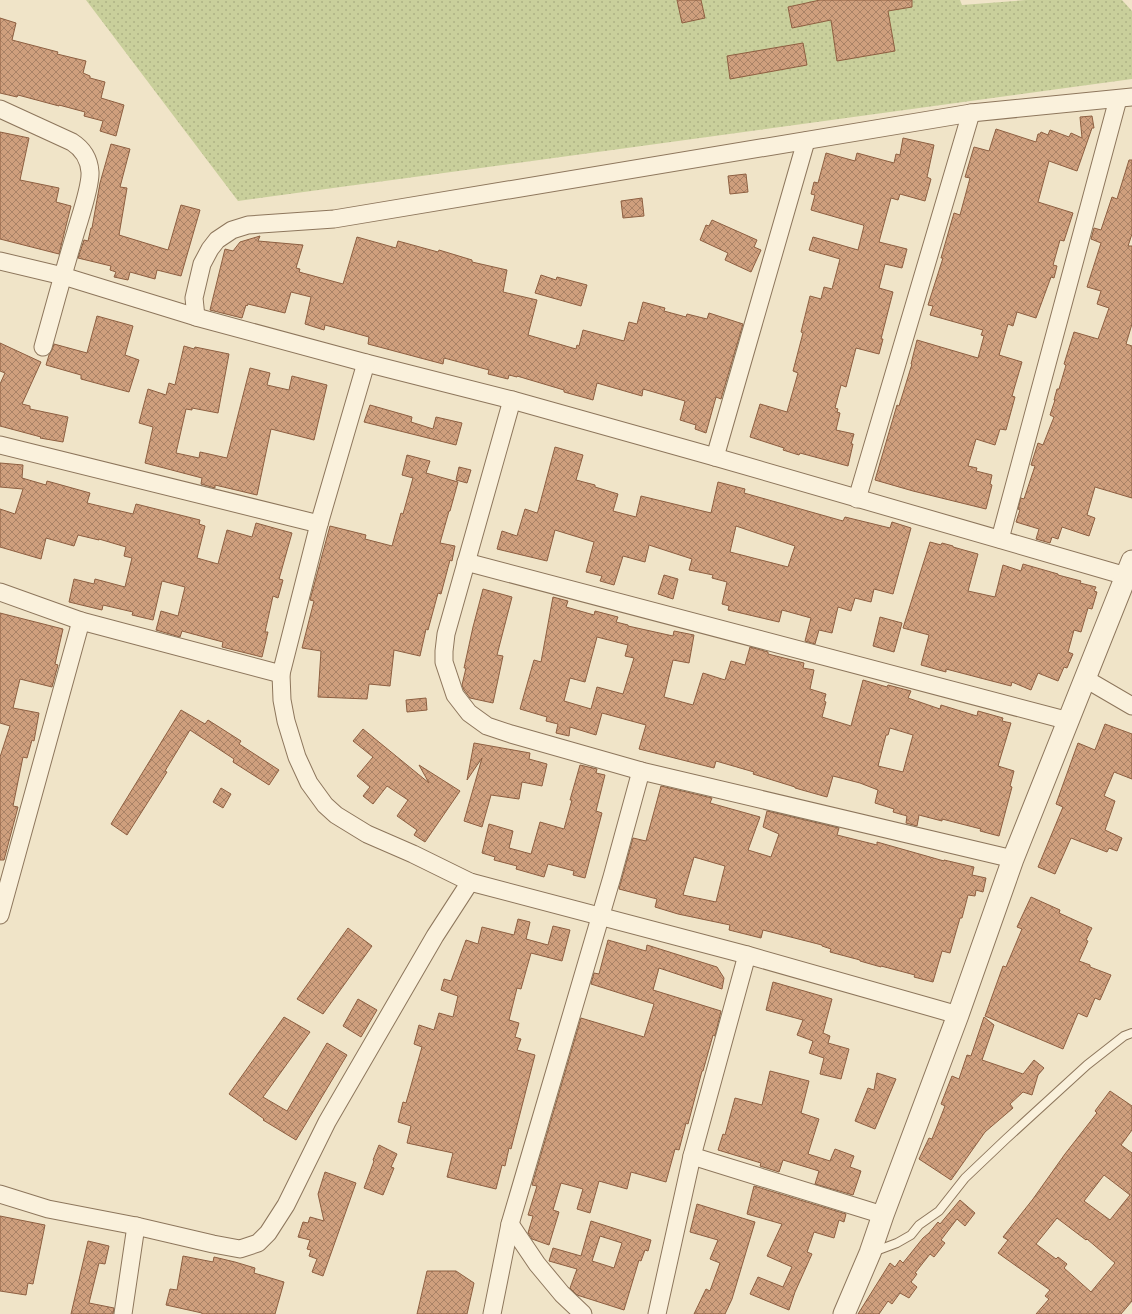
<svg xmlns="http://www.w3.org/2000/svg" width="1132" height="1314" viewBox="0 0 1132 1314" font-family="'Playfair Display',serif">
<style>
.green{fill:url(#green-dots)}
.building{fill:url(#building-cross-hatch);stroke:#8d5f41;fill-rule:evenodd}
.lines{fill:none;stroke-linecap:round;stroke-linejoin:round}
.service-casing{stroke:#8d765c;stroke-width:10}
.minor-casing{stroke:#8d765c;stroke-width:19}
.tertiary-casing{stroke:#8d765c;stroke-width:23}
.service{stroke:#faf1dc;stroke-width:8}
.minor{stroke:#faf1dc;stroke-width:17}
.tertiary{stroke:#faf1dc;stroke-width:21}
</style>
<defs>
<pattern id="green-dots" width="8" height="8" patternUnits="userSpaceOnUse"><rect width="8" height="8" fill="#c9cf9b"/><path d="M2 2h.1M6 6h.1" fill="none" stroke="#aeb285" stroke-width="1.8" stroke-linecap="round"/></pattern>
<pattern id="building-cross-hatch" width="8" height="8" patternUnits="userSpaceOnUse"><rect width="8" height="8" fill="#cf9f7d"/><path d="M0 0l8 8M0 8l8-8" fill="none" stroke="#a98266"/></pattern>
</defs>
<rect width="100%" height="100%" fill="#f0e4c8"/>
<polygon class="green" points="86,0 960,0 962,5 1026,0 1122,0 1132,11 1132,79 238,201"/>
<g class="building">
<polygon points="677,0 701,0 705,18 682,23"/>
<polygon points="820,0 912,0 912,7 888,11 895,51 837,61 831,20 792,28 788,7"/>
<polygon points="0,18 16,23 12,40 58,52 57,54 86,61 83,73 90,76 90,78 105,82 101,98 124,105 116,136 100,131 103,121 84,116 85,112 59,105 59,106 18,95 17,97 0,93"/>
<polygon points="803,43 807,65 730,79 727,56"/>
<polygon points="1092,116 1094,128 1092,128 1077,171 1049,161 1038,202 1073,213 1064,241 1060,240 1053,265 1057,266 1054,278 1051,277 1036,318 1017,312 1013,326 1008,324 999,355 1022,362 1012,396 1015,397 1006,430 1000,429 995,445 976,439 968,466 977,468 976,471 992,475 990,484 992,485 986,509 913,491 875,480 897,405 899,406 912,364 911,364 917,340 978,358 984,336 981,335 983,330 930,315 933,306 928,305 943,258 941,258 954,213 960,215 970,178 965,177 974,147 989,151 996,129 1036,142 1038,134 1040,134 1041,132 1048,135 1050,130 1069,137 1071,133 1082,138 1080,117"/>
<polygon points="0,132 29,138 20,180 59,188 56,202 71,206 59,254 0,239"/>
<polygon points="903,138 934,145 927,177 931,179 925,201 900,194 898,200 891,198 879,242 907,249 902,268 885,264 879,288 893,292 881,339 883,339 879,354 856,348 846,387 841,385 835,408 838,409 837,412 840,413 836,430 854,434 851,444 853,444 848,466 800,453 799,455 783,450 784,448 750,437 760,404 787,412 798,373 793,371 803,333 801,332 810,296 821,299 824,287 832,289 840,259 809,250 813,237 858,250 864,226 863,225 811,210 815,195 811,194 814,182 818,183 826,153 855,161 857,153 894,163 896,154 900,155"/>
<polygon points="111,144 130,149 120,187 127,188 119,235 168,250 181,205 200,210 181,276 157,270 155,279 130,272 128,280 114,277 116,272 110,270 111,266 78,258 84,240 88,241 91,228 92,228 100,183"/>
<polygon points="1129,160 1132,160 1132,234 1128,246 1132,246 1132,324 1126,344 1132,346 1132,498 1095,487 1087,515 1095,518 1089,536 1062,527 1058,539 1052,537 1050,543 1036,539 1039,529 1016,522 1020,510 1018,509 1021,498 1024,499 1035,466 1031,465 1038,443 1043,445 1054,417 1050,415 1055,400 1054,400 1057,389 1059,389 1066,365 1064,364 1074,332 1098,339 1109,308 1097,304 1101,291 1087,287 1101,243 1091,239 1094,228 1101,230 1112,197 1117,199"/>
<polygon points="746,174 748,192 730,194 728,176"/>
<polygon points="642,198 644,216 623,218 621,201"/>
<polygon points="712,220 757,240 754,247 761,250 751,272 725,260 728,253 700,240 706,225 709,226"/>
<polygon points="260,236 258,241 303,245 296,268 300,269 299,272 343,284 357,237 396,248 398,241 438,252 439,250 472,260 472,262 507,270 503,292 537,300 528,335 576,349 577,345 579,346 583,330 624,341 629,322 637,324 643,302 665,308 664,311 686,317 687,314 707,319 709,313 743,324 721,399 716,397 706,433 695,429 696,425 680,420 685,401 643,389 642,396 597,383 593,400 564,392 564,390 517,376 517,377 509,375 508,379 488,374 489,370 444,358 443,364 368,344 369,337 325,325 324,330 305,324 311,297 291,292 285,313 248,304 247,306 246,305 242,318 210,310 225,249 233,251 240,242"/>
<polygon points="541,275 556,280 557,277 587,285 581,306 535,293"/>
<polygon points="97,316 133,326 125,355 139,360 129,392 81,379 81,375 46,365 49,355 52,350 54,344 87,353"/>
<polygon points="0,343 41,362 22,404 30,406 30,409 68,417 63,442 40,438 41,437 0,426 0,384 5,373 0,371"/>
<polygon points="184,346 194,349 195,347 229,354 218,413 192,408 192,410 186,409 176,453 199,458 200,452 227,458 250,368 270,373 267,385 289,390 292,376 327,385 314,440 271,429 257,495 215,485 215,488 201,484 202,478 145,463 153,427 139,423 148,389 166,395 169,383 175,385"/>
<polygon points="370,405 412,417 411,422 433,429 436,417 462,423 456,445 364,422"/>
<path d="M555 447 583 455 576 480 595 485V487L618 494 613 511 636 517 641 496 711 513 718 482 745 489 744 493 843 521 845 517 890 528 892 522 911 528 893 594 874 589 871 602 855 598 851 611 838 607 832 633 819 630 815 644 805 641 811 618 782 610 779 622 728 610 729 606 722 604 727 582 712 578 713 575 689 570 692 559 649 545 645 562 623 556 614 585 600 581 602 576 586 572 594 542 555 530 547 561 497 549 502 531 517 536 525 509 537 513 538 511ZM736 526 795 546 788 567 730 552Z"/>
<polygon points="407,455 430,461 426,473 458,482 450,511 449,511 440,543 455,546 452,561 450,560 441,594 438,593 428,630 426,629 420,656 394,650 390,686 369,684 367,699 318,697 321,651 302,648 314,601 310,600 330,526 366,535 365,539 392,546 401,513 403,514 413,478 402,475"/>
<polygon points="0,463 23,465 22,478 46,485 47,481 90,493 87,503 133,514 136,504 200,520 199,524 205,526 197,558 218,564 227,530 252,537 256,523 292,533 279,579 283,580 278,598 273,596 265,632 268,632 262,657 222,647 223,642 193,634 182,631 180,637 156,630 161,611 178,616 185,587 162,581 153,620 132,615 133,612 103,605 102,610 69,602 74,579 94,584 95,579 125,587 132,558 124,556 126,547 99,539 99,540 78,535 74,546 46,538 41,559 0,547 0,509 15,514 23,489 0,487"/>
<polygon points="459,467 471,470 467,483 456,480"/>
<polygon points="930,542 941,545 942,543 953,546 953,547 978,554 968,591 995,597 1003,565 1021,571 1023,564 1058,574 1058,575 1081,581 1080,583 1096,587 1094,591 1097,592 1092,609 1088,608 1081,632 1074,630 1068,652 1073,654 1067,668 1064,667 1058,681 1038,673 1031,690 1012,682 1011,686 946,669 946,672 921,665 929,635 903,628"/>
<polygon points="664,575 678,579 673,599 658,594"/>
<polygon points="483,589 512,597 497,655 503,656 493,703 470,698 464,690 462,685 466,668 464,668 473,627"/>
<path d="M553 597 568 601 566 607 594 615 595 611 618 617 616 622 628 625V626L673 636 674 631 694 635 689 663 673 660 664 697 693 705 703 673 725 680 731 661 745 665 750 647 768 652V654L804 663 803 668 814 670 810 689 826 694 824 701 826 702 822 717 851 726 863 680 887 687 888 685 911 691 908 698 940 709 941 705 977 716 978 711 1003 718 1002 721 1011 723 998 766 1014 771 1010 786 1012 787 999 836 980 831 981 829 942 819V821L919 815 917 826 906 823 907 816 893 812 894 809 875 803 878 790 860 783 833 776 827 797 795 788V787L753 774 754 772 716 761 714 768 639 749 646 725 602 713 596 735 570 727 569 736 556 733 558 724 546 721 547 717 520 709 534 660 541 662ZM597 637 628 645 625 656 634 658 623 694 597 687 591 709 564 701 570 678 585 682ZM890 728 913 735 903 772 878 766 886 735H888Z"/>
<polygon points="0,613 63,629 55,664 58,665 52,687 20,679 13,708 39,713 34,741 32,740 27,758 23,757 13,806 18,807 4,860 0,860 0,757 10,726 0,723"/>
<polygon points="880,617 902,623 894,652 873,646"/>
<polygon points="426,698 427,710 407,712 406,700"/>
<polygon points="181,710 205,724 208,720 241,741 239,744 279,770 269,785 233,762 234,759 190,730 165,771 167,772 127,835 111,824"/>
<polygon points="1105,724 1132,734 1132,779 1114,772 1104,796 1115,801 1105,830 1122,838 1117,851 1109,848 1107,852 1071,838 1055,874 1038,867 1063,807 1056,804 1078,743 1095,750"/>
<polygon points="363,729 429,783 419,765 460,791 425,842 414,835 417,830 397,816 408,800 387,786 373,804 363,796 370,787 357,776 373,757 353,741"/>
<polygon points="474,743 530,753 529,759 547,764 542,786 522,782 519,799 491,795 482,827 464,821 482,758 467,780"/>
<polygon points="580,765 597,769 596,773 605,775 596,811 602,813 585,878 573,875 574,871 548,864 544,877 516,869 517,866 494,860 495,857 482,853 489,824 513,831 509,848 531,854 540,822 564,829 572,800 570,800"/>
<path d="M661 786 712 798 710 803 760 817 748 850 771 857 779 834 763 827 767 811 839 828 837 835 877 845V842L944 861V860L974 867 972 875 986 878 983 892 976 890 975 896 968 895 962 918H960L950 953 942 951 933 982 914 977 915 975 881 966V967L860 961V960L830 952 831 949 822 946V945L763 930 761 938 729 930 730 925 678 914 655 907 657 899 619 889 633 838 646 841ZM694 857 725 866 716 902 683 895Z"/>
<polygon points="221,788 231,794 223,808 213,802"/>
<polygon points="1031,897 1060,910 1059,913 1092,928 1086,940 1088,941 1079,961 1090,965 1090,967 1111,975 1100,1000 1095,998 1087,1017 1078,1013 1063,1049 985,1016 1003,966 1006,967 1022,929 1017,927"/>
<polygon points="518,919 530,922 526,939 548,945 553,926 570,930 562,961 531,953 521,989 517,988 509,1020 519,1023 515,1037 521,1039 517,1050 535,1055 511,1149 509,1148 505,1166 502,1165 496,1189 447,1177 453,1153 407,1143 411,1126 398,1122 403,1102 406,1103 422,1047 414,1044 419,1025 434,1030 439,1013 453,1017 458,996 441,990 444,979 451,981 466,940 478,944 482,927 514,935"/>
<polygon points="348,928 372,946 323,1014 297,999"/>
<polygon points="608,940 646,951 647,945 717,967 724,978 722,989 659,968 653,990 721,1011 715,1036 713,1035 703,1071 702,1071 688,1124 686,1123 679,1150 675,1149 666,1182 631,1172 627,1189 599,1181 590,1213 577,1209 583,1189 561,1183 553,1210 559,1212 549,1245 532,1239 528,1233 533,1216 528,1215 537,1186 532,1185 581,1018 644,1037 654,1004 591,984 594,973 599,974"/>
<polygon points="773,982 832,999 823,1033 830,1036 828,1043 849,1049 841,1079 820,1074 824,1058 809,1053 813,1041 797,1035 803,1020 766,1010"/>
<polygon points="358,999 377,1010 361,1037 343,1026"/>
<polygon points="284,1017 310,1032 263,1097 287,1111 327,1043 347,1055 296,1140 263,1120 264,1119 229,1094"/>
<polygon points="984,1017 994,1025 982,1060 1023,1074 1034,1060 1044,1068 1038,1075 1032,1095 1023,1092 1010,1104 1013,1108 985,1132 951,1180 919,1159 929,1138 932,1139 945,1106 941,1104 952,1076 959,1079 967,1055 971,1056"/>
<polygon points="770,1071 809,1081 801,1113 819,1119 808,1154 830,1161 835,1149 854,1156 850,1167 861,1171 853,1195 815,1184 819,1171 783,1160 779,1172 760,1166 761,1163 718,1150 723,1134 725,1135 735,1098 762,1105"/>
<polygon points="877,1073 896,1079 875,1129 855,1121 868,1088 874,1090"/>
<path d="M1110 1091 1132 1106V1130L1121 1145 1132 1153V1301L1121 1314H1036L1049 1299 1045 1296 1050 1290 998 1253 1008 1240 1003 1237 1033 1199 1065 1154 1097 1113 1095 1111ZM1104 1175 1130 1195 1110 1220 1084 1201ZM1057 1218 1086 1240 1087 1239 1115 1263 1091 1292 1064 1268 1067 1264 1058 1257 1056 1259 1036 1244Z"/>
<polygon points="379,1145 397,1154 391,1167 394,1168 383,1195 364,1188 374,1161 373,1160"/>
<polygon points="325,1172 356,1183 323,1276 312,1272 317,1259 309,1256 311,1250 307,1249 310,1240 298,1237 303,1222 308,1223 310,1217 324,1221 318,1194"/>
<polygon points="754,1186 846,1214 844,1222 839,1220 834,1238 814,1232 807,1252 812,1254 795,1292 789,1310 750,1294 758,1277 783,1287 792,1267 767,1256 782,1224 747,1214"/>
<polygon points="960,1200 975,1213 965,1226 957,1219 941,1240 945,1243 934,1257 930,1254 915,1273 917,1274 911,1282 917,1287 909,1298 900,1293 892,1304 888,1301 879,1314 858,1314 890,1263 895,1267 900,1260 903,1263 923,1238 929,1233 938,1222 940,1224"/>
<polygon points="697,1204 755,1222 732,1299 725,1314 694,1314 706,1289 710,1291 720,1263 710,1259 718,1240 690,1232"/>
<polygon points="0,1216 45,1225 33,1284 28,1283 26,1295 0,1291"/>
<path d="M591 1221 651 1240 648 1251 645 1250 641 1261 639 1260 624 1310 577 1295 570 1288 577 1269 549 1261 553 1248 581 1256ZM600 1236 622 1243 614 1268 592 1261Z"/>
<polygon points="88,1241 109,1246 105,1264 99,1263 89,1303 114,1308 113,1314 71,1314"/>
<polygon points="183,1256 213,1262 214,1257 235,1262 255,1268 254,1273 284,1282 275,1314 202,1314 202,1313 166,1305 170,1289 177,1290"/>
<polygon points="427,1271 456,1271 474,1283 467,1314 417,1314"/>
</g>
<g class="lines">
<g class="service-casing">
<polyline id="service" points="873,1252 897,1243 911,1235 919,1225 939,1211 965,1178 1006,1139 1087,1065 1124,1036 1132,1033"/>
</g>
<g class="minor-casing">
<g id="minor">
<path d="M0 109 72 142C83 149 89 158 90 172 91 186 80 217 76 231 64 270 54 308 43 347"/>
<polyline points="0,261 63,276 196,317 366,363 512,400 715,457 1126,576"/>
<polyline points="196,317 194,298 202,264 210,249 217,240 232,230 248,225 334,219 971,113 1132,97"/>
<polyline points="366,363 319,524 281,674 282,700 286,721 297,757 309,783 325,805 336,815 367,834 413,854 470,882 747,955 958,1015"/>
<polyline points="512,400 446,634 444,651 444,662 455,695 469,713 487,726 511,734 641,771 1013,859"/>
<polyline points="0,445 319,524"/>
<polyline points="715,457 806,141"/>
<polyline points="857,499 971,113"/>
<polyline points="1000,539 1118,99"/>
<polyline points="466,562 1069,721"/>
<polyline points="0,592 81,621 281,674"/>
<polyline points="1084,678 1132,706"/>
<polyline points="0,915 81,621"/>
<polyline points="692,1156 883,1215"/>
<polyline points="0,1194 48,1209 136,1226 213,1244 240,1249 258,1243 268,1233 286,1205 327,1122 435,936 470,882"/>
<polyline points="510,1224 537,1264 562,1294 583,1314"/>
<polyline points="123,1314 136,1226"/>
<polyline points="492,1314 510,1224 612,877 641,771"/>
<polyline points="657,1314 692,1156 747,955"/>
</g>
</g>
<g class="tertiary-casing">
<polyline id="tertiary" points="844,1314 870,1253 883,1215 958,1015 1013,859 1132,561"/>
</g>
<use href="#service" class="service"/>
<use href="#minor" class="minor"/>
<use href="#tertiary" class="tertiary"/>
</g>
</svg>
